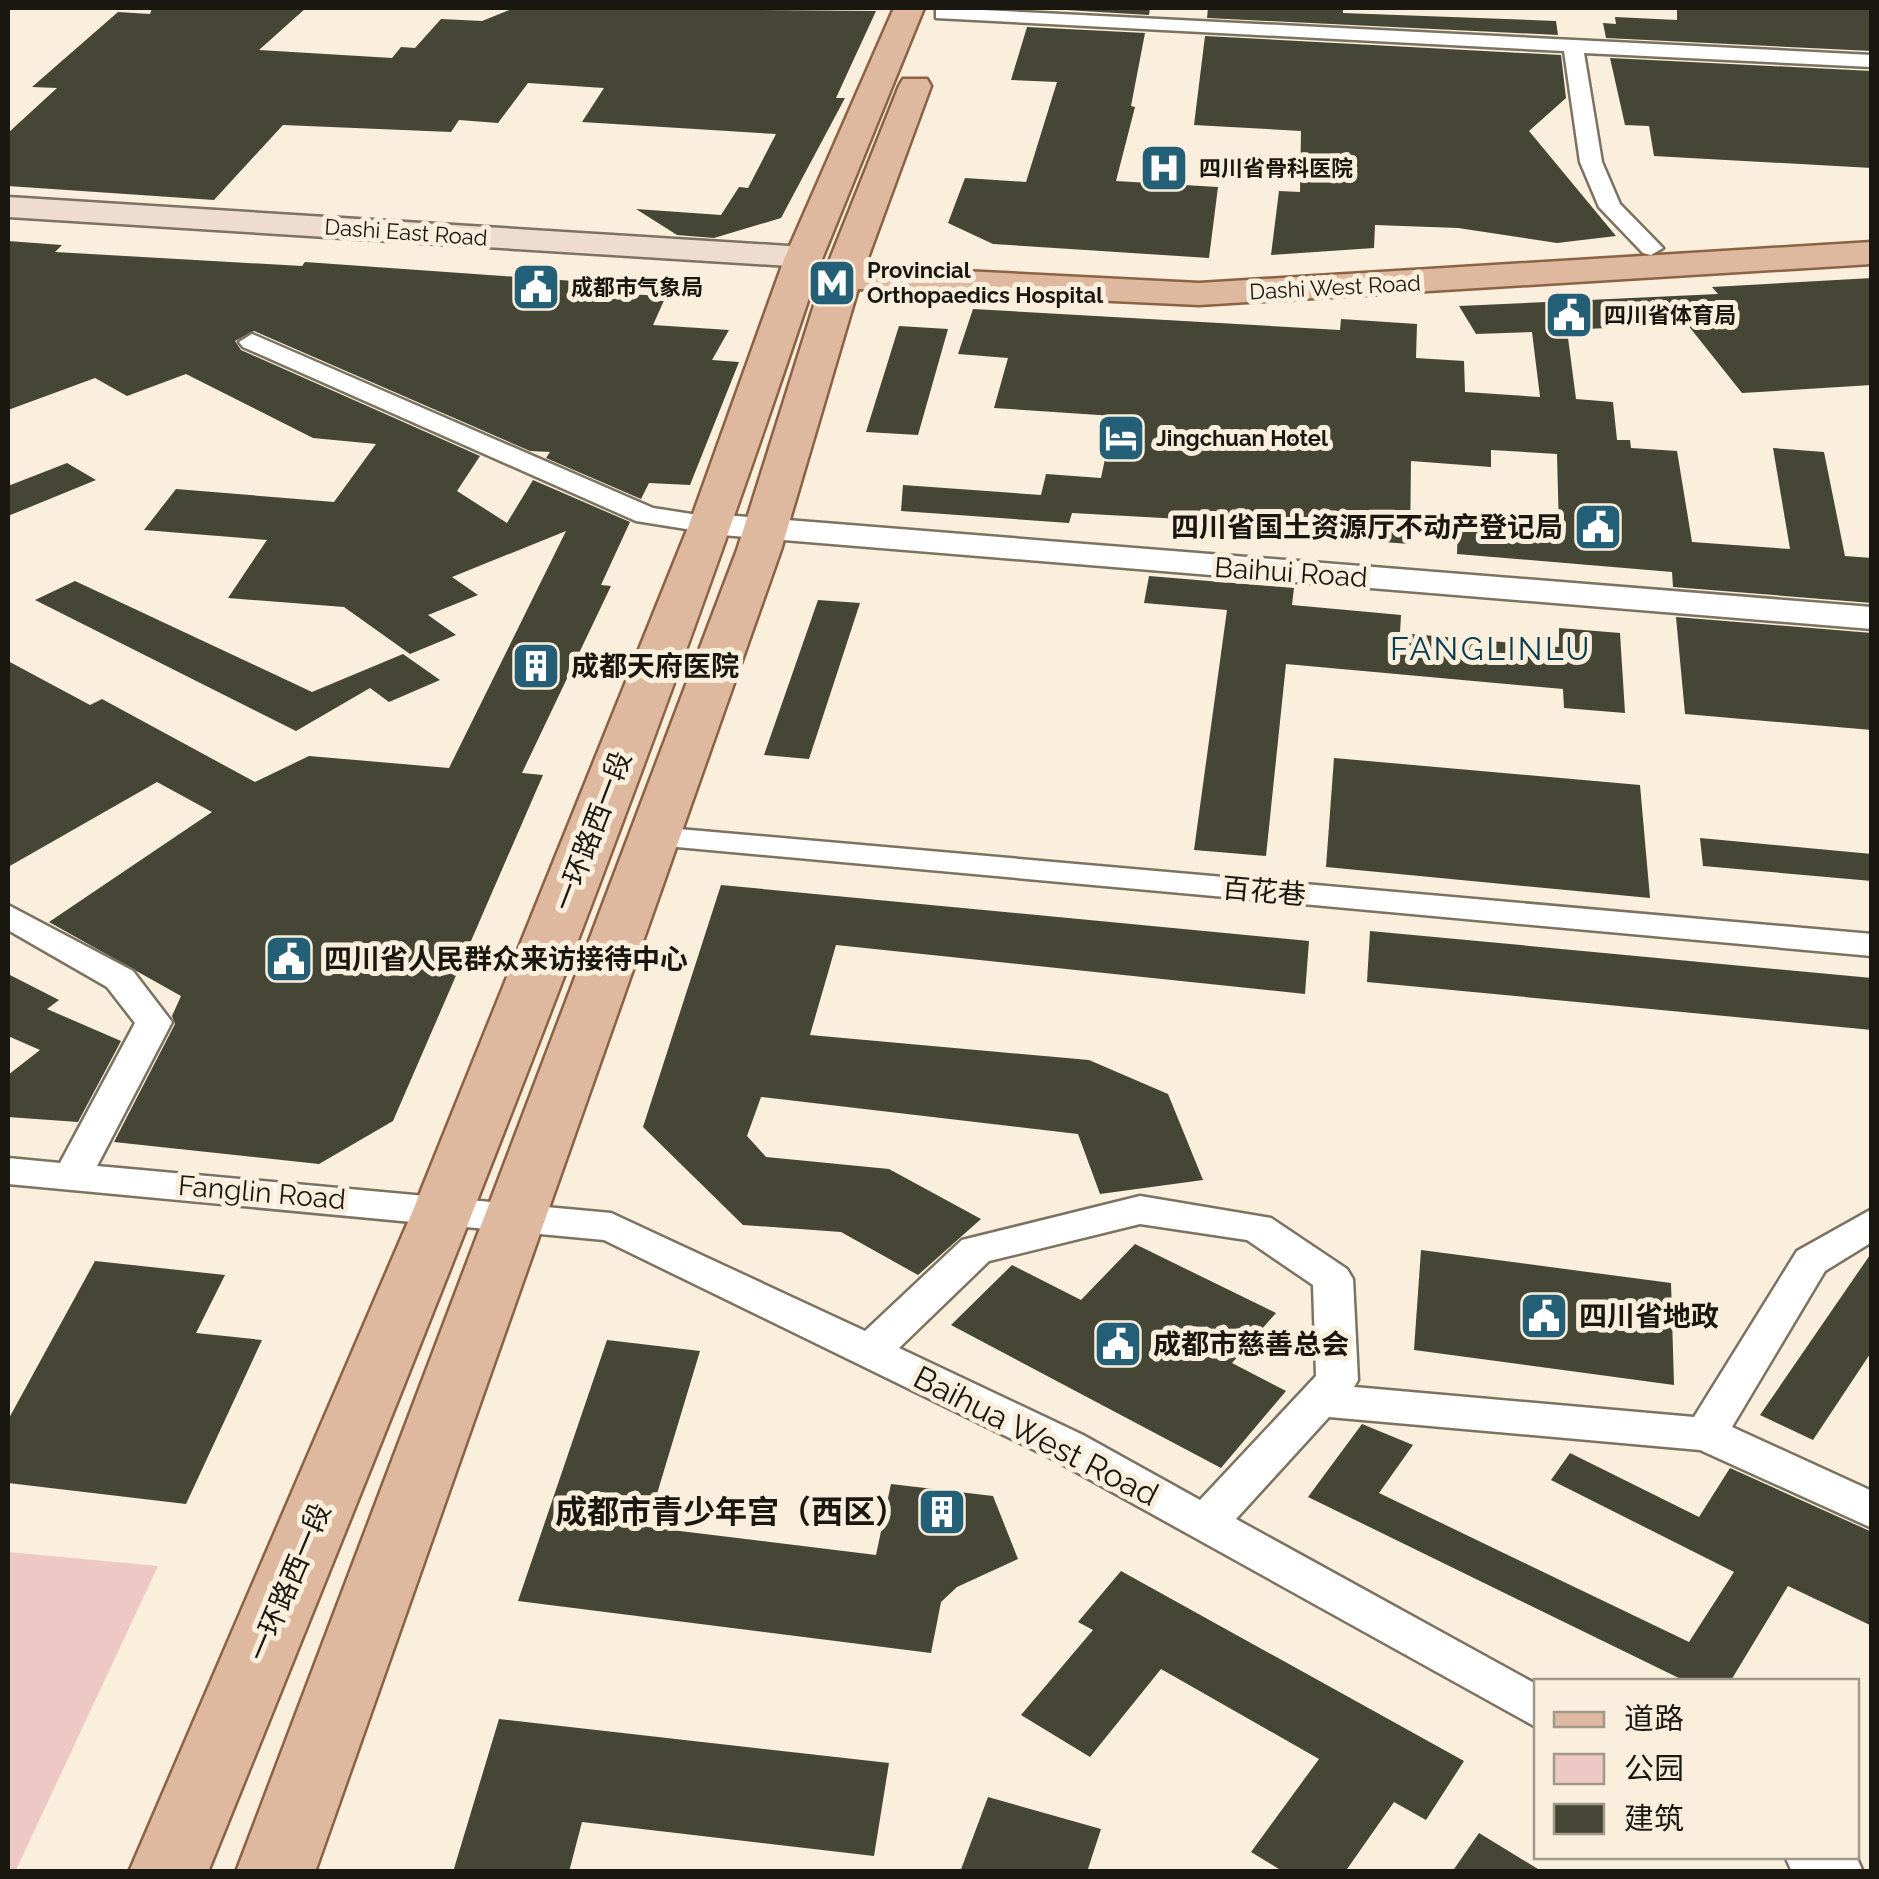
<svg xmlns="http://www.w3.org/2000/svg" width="1879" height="1879" viewBox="0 0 1879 1879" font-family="Raleway,'Noto Sans SC',sans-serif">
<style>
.green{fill:#edc8c4}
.building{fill:#454635}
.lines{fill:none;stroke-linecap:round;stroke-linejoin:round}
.minor-casing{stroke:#7b7261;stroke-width:5}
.tertiary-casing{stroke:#7b7261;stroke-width:5}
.secondary-casing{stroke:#7b7261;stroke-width:5}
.primary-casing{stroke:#8b6244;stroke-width:5}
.minor{fill:#fff;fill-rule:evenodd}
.tertiary{fill:#fff;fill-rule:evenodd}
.secondary{fill:#eedccf;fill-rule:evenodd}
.primary{fill:#deb9a0;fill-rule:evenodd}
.labels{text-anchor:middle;stroke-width:10;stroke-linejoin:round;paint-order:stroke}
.far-poi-label{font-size:22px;font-weight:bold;fill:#1a1710;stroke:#f9efdc;text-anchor:start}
.far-street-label{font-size:22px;fill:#1a1710;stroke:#f9efdc}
.poi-label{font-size:28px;font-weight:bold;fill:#1a1710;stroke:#f9efdc;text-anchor:start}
.street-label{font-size:28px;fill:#1a1710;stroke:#f9efdc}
.quarter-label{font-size:32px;letter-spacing:2.5px;fill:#083c4e;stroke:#f9efdc}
.near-street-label{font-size:32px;fill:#1a1710;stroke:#f9efdc}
.near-poi-label{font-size:32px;font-weight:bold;fill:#1a1710;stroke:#f9efdc;text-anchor:end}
</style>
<rect width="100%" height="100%" fill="#f9efdc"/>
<polygon class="green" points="8,1552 158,1566 15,1872 8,1871"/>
<g class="building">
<polygon points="152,8 306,8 259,50 392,58 401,47 415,48 441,19 482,21 514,8 876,11 836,98 845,98 781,218 714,238 677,235 636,209 721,215 739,187 748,188 776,134 582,122 604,88 528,83 498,123 459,120 451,132 283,125 214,200 8,186 8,133 57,88 32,87 118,12 150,14"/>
<polygon points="1033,8 1150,8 1149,15"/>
<polygon points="1208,8 1343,8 1343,13 1556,21 1558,35 1207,18"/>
<polygon points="1677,8 1872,8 1872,51 1606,38 1603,23 1616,24 1615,17 1677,20"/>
<polygon points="1027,27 1145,33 1131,106 1135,107 1116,181 1218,187 1209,258 993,244 948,223 965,178 1026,182 1057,82 1011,80"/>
<polygon points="1205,36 1561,55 1566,98 1529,131 1616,236 1557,243 1458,228 1375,225 1374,248 1271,255 1279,191 1300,192 1301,131 1194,125"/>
<polygon points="1610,58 1872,71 1872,168 1654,156 1649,126 1625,125"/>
<polygon points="8,241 62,245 55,252 302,266 305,262 630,285 625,294 666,296 653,325 729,330 712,360 739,362 690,485 649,483 641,499 546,458 550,452 530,451 254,331 235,341 241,350 480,456 457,491 507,523 533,480 630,522 601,585 611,586 522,773 543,775 393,1121 319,1164 114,1142 175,1024 172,1016 181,996 49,922 212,812 157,782 8,867 8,661 90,705 102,699 255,782 309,756 449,768 566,531 452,577 478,595 428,615 456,635 410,654 344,607 228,598 267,540 144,530 176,489 334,502 376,444 313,438 186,374 127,396 95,378 8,410"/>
<polygon points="1872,278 1872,385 1742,393 1687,324 1567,330 1576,399 1613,402 1617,440 1630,440 1631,448 1677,451 1692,542 1790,549 1773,448 1824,452 1845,556 1872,558 1872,603 1673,587 1672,572 1457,554 1458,523 1559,531 1557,454 1491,450 1491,467 1411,461 1410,544 1247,532 1248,524 1163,518 1072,513 1069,523 901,511 903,485 1041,495 1046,474 1101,478 1114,416 994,408 1008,358 958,354 973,309 1340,330 1341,319 1417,324 1416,358 1464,361 1465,392 1540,397 1532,332 1476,334 1459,306 1718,294 1712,287"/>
<polygon points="899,326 948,329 918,435 866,432"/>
<polygon points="67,463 96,480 8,516 8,486"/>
<polygon points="1149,576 1294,588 1292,605 1401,615 1400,633 1559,647 1559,628 1620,633 1625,713 1564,708 1563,689 1286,664 1266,856 1194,850 1227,610 1144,603"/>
<polygon points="75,581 312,692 403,654 440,680 389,702 370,688 296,731 35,600"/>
<polygon points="818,600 860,603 809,759 764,755"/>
<polygon points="1676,617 1872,633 1872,730 1685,714"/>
<polygon points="1334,758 1640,785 1650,898 1326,867"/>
<polygon points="1700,838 1872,854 1872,881 1703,866"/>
<polygon points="721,885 1309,941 1305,994 836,945 810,1035 1089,1060 1168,1094 1203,1180 1100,1194 1078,1134 761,1097 747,1136 766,1157 889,1169 981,1219 918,1275 841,1232 743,1225 643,1127"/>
<polygon points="1370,931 1872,978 1872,1030 1367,982"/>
<polygon points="8,974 59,1000 47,1009 121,1041 78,1122 8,1117 8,1075 40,1050 8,1036"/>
<polygon points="1135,1244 1276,1313 1232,1363 1286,1391 1221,1468 951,1325 1012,1265 1081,1300"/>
<polygon points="1421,1250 1671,1283 1674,1385 1414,1350"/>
<polygon points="1872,1252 1872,1351 1813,1440 1760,1415"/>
<polygon points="95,1261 225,1275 196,1333 262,1340 186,1504 8,1483 8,1420"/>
<polygon points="607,1340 700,1351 647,1527 876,1555 891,1484 993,1496 1018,1559 957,1587 941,1602 931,1653 518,1601"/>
<polygon points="1362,1424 1413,1445 1379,1493 1689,1642 1734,1572 1551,1480 1570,1453 1699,1517 1730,1468 1872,1532 1872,1626 1788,1586 1730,1682 1687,1682 1308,1497"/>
<polygon points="1121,1571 1464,1761 1426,1820 1394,1802 1345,1872 1284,1872 1251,1852 1319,1759 1161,1669 1090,1757 1021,1715 1093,1630 1078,1622"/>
<polygon points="499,1719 889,1763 874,1856 582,1822 569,1872 453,1872"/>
<polygon points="988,1797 1101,1829 1087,1872 960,1872"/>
<polygon points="1479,1833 1543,1872 1452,1872"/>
</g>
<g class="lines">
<g class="minor-casing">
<g id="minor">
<polygon points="943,8 1872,55 1872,67 1584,53 1602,162 1620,204 1663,248 1651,255 1643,253 1599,207 1580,162 1564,51 936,18 936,10"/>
<polygon points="252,334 653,508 711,517 725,525 711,533 636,521 243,347 239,342"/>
<polygon points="656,827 1872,934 1872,956 644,844 639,837 644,830"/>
<path d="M8 905 133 971 172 1022 97 1166 611 1213 865 1331 962 1240 1140 1196 1271 1218 1347 1269 1353 1279 1358 1380 1354 1387 1694 1417 1797 1251 1872 1209V1242L1825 1271 1732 1427 1872 1491V1528L1700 1450 1329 1417 1236 1519 1536 1684V1727L1053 1459 604 1240 8 1184V1158L60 1163 135 1023 107 987 8 930ZM1140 1224 1247 1240 1313 1285 1316 1376 1200 1500 1083 1435 899 1348 989 1261Z"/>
<polygon points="1785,1856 1856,1856 1863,1872 1792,1872"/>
</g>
</g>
<g class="tertiary-casing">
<polygon id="tertiary" points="711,514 1872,607 1872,629 698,533 693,525 698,517"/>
</g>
<g class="secondary-casing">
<polygon id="secondary" points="8,197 804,247 816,250 821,257 816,264 804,267 8,217"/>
</g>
<g class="primary-casing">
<path id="primary" d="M894 8H924L820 264H828L899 86 903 79H927L931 86 865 266 1199 283 1872 242V264L1199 305 858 289 781 550 315 1872H236L737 550 820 286H813C634 823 420 1347 208 1872H129L414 1208 689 525 785 257Z"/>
</g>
<use href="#minor" class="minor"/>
<use href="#tertiary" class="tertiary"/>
<use href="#secondary" class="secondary"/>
<use href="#primary" class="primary"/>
</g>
<defs>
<g id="hospital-square" transform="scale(2.5)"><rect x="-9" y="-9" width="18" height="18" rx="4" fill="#235f77" stroke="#f9efdc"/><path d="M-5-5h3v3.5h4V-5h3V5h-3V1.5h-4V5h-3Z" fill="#fff"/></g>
<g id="metro-square" transform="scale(2.5)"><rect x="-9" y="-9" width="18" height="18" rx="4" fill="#235f77" stroke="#f9efdc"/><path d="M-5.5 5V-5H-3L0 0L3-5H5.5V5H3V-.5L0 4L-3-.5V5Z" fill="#fff"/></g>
<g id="civic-square" transform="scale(2.5)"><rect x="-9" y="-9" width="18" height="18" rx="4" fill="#235f77" stroke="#f9efdc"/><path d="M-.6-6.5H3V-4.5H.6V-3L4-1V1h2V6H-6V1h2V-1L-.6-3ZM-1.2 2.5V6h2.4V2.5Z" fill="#fff"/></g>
<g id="hotel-square" transform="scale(2.5)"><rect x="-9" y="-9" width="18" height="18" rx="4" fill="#235f77" stroke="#f9efdc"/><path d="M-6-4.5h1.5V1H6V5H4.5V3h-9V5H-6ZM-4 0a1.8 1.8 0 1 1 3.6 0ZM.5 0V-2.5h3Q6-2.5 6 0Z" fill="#fff"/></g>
<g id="building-square" transform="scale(2.5)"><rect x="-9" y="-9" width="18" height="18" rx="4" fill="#235f77" stroke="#f9efdc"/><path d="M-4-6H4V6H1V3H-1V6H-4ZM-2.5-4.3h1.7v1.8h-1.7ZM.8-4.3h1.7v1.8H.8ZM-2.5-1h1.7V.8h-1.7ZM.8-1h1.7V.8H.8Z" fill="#fff"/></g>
</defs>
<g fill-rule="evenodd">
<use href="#hospital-square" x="1164" y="168"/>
<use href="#metro-square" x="832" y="283"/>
<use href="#civic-square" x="536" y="287"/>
<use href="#civic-square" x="1569" y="315"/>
<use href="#hotel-square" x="1121" y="438"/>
<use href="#civic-square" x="1598" y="527"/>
<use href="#building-square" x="536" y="666"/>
<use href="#civic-square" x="289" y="959"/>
<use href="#civic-square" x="1544" y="1316"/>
<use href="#civic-square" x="1118" y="1344"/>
<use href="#building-square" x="942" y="1512"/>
</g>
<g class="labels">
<g class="far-poi-label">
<text x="1199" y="176">四川省骨科医院</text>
<text x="867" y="278">Provincial<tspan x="867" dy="25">Orthopaedics Hospital</tspan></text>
<text x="571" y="295">成都市气象局</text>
<text x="1604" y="323">四川省体育局</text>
<text x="1156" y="446">Jingchuan Hotel</text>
</g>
<g class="far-street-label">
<text transform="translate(406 232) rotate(4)" y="8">Dashi East Road</text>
<text transform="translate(1335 287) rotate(-3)" y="8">Dashi West Road</text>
</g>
<g class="poi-label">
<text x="1563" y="537" text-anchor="end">四川省国土资源厅不动产登记局</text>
<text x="571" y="676">成都天府医院</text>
<text x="324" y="969">四川省人民群众来访接待中心</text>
<text x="1579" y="1326">四川省地政</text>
<text x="1153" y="1354">成都市慈善总会</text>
</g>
<g class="street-label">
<text transform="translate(1291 572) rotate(4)" y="10">Baihui Road</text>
<text transform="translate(592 831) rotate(-69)" y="10">一环路西一段</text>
<text transform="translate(1264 891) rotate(5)" y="10">百花巷</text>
<text transform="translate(262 1192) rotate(5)" y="10">Fanglin Road</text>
<text transform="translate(289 1582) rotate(-67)" y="10">一环路西一段</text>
</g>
<g class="quarter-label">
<text x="1491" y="660">FANGLINLU</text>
</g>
<g class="near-street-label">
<text transform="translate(1036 1436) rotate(27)" y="11">Baihua West Road</text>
</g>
<g class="near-poi-label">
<text x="907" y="1523">成都市青少年宫（西区）</text>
</g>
</g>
<rect width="1879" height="1879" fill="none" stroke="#1a1710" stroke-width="20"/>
<rect x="1534" y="1679" width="325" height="180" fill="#f9efdc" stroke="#a0998a" stroke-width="2.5"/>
<rect x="1554" y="1712" width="50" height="15" fill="#deb9a0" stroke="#a0998a" stroke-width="2.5"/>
<text x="1624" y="1729" font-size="30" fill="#1a1710">道路</text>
<rect x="1554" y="1754" width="50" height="30" fill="#edc8c4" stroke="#a0998a" stroke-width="2.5"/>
<text x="1624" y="1779" font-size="30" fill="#1a1710">公园</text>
<rect x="1554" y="1804" width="50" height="30" fill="#454635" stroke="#a0998a" stroke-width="2.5"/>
<text x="1624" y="1829" font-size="30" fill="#1a1710">建筑</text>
</svg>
